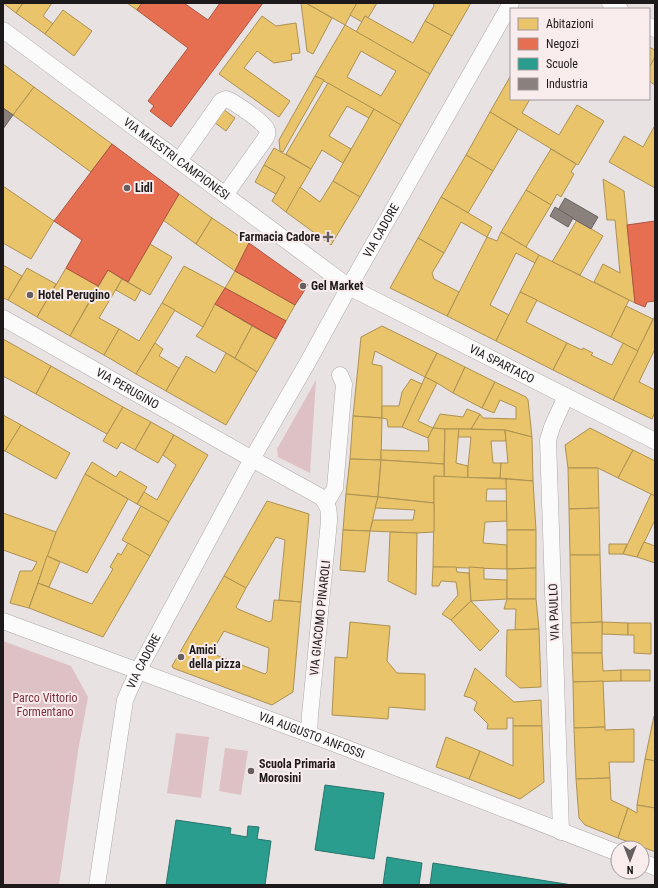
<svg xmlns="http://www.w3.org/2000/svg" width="658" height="888" viewBox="0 0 658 888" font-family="'Roboto Condensed',sans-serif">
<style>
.green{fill:#ddc1c4}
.homes{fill:#e9c46a;stroke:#ac9152;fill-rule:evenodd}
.shops{fill:#e76f51;stroke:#ab5540}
.schools{fill:#2a9d8f;stroke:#26756c}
.industry{fill:#8a817c;stroke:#6a625f}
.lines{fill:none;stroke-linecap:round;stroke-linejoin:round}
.minor-casing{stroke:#aea9a9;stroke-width:17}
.minor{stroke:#fcfbfb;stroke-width:16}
.poi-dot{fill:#655f60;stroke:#f9eced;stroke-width:1.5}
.labels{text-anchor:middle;stroke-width:4;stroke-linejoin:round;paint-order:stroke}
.street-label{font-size:12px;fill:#1e191a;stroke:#f9eced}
.poi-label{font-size:12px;font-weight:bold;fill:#1e191a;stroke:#f9eced;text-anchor:start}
.park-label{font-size:12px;fill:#79323d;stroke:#f9eced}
</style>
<rect width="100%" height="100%" fill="#e9e2e3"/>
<g class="green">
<polygon points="316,380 310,473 278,457 277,449"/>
<polygon points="3,641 71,666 88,697 78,751 59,885 3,885"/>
<polygon points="176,733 209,737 201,798 167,793"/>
<polygon points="225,748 248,751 241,795 219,791"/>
</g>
<g class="homes">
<polygon points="3,3 23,3 16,13"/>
<polygon points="23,3 52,3 43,16 53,24 45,34 16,13"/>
<polygon points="127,3 142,3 137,10"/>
<polygon points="301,3 306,3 332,18 313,54 307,51"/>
<polygon points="306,3 357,3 345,25"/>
<polygon points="357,3 377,3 368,18 365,16 362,22 350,15"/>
<polygon points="433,3 471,3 452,36 425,21 434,6"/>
<polygon points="63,10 92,31 74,56 45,34"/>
<polygon points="262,16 276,26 296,23 300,53 291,54 292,60 274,63 257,51 244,68 290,101 279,117 219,74"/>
<polygon points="365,16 413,43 425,21 452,36 430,74 356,32"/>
<path d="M345 25 430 74 401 125 315 76ZM361 51 396 71 381 96 347 77Z"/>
<polygon points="649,47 655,50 655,57 649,68"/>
<polygon points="655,57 655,85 649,81 649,68"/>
<polygon points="3,64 34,87 13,115 3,108"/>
<polygon points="511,75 511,99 530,99 522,113 559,135 577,105 604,121 578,165 490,112"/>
<polygon points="315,76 324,80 283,152 280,151 279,140"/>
<polygon points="328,83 374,109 369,118 347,106 329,136 351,149 343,163 322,150 311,169 286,154"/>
<polygon points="34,87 112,144 91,172 13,115"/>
<polygon points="223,109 235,118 226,131 214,122"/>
<polygon points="374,109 401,125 360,197 333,181"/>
<polygon points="490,112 518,129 493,171 466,155"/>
<polygon points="654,127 655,128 655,188 609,162 624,136 643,147"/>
<polygon points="274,148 311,169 286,212 272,201 285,177 264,165"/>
<polygon points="551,149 576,164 571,172 574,174 561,197 557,194 551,205 526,190"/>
<polygon points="466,155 493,171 468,213 441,197"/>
<polygon points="264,165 285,177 276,194 255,182"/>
<polygon points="603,179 624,191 635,303 594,282 603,264 620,273 615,220 607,220"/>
<polygon points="333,181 360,197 331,245 286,212 300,187 320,202"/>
<polygon points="3,186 54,221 31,259 3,243"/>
<polygon points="526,190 551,205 526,247 501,232"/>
<polygon points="179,194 212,218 196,244 163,220"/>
<polygon points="441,197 492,227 487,237 461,222 444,253 418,238"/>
<polygon points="212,218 249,243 235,271 196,244"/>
<polygon points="577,220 603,236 580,275 552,262"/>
<polygon points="501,232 539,255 535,263 516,253 490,305 509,315 496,341 447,316 487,237 497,241"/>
<polygon points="418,238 444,253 432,273 434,279 459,292 447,316 390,288"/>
<polygon points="150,244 172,257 150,295 128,282"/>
<polygon points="539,255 629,300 611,337 520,292"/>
<polygon points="3,265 22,276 8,300 3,298"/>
<polygon points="184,266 225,288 203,327 162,303"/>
<polygon points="27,268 56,284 37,317 8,300"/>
<polygon points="66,268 98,286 70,336 37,317"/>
<polygon points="108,270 122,279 99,318 119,329 104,355 70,336"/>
<polygon points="235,271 295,305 286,321 225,288"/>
<polygon points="122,279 141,290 135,301 116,290"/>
<polygon points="520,292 537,300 526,322 567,343 553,370 496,341"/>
<polygon points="162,303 175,310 136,374 104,355 119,329 139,341"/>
<polygon points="215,304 252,326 235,358 196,336 203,327"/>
<polygon points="626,306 653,319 638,351 611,337"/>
<polygon points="655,316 655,349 639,382 655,390 655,412 652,419 613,400"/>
<polygon points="252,326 276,339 257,372 235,358"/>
<polygon points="382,326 437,353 425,377 375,351 372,364 382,366 382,418 353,416 361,337"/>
<polygon points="3,339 51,366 36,394 3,376"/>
<polygon points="155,343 163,349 159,356 179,368 166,391 136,374"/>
<polygon points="567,343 582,350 583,348 593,353 591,355 612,365 623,343 638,351 613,400 553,370"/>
<polygon points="226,353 257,372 226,425 166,391 186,356 215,373"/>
<polygon points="437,353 465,367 453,393 437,383 425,377"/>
<polygon points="51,366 123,407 107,434 36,394"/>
<polygon points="465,367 495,382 482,408 453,393"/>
<polygon points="425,377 437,383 418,421 433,428 428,438 402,427"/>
<polygon points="411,379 422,384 402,427 388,427 387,419 382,418 382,406 399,406 402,392"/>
<polygon points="495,382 526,397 528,400 532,437 505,430 471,429 480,414 483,418 516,419 516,407 500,400 494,413 482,408"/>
<polygon points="123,407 151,422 135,450 121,442 117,449 103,441"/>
<polygon points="467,409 480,414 471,429 445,429 433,428 440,414 463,417"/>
<polygon points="3,415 21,425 5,451 3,450"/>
<polygon points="353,416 382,418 381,460 350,459"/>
<polygon points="151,422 174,435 158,463 135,450"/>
<polygon points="21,425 70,453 56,479 5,451"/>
<polygon points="433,428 445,429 444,464 381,460 381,450 429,451 428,438"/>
<polygon points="590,428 633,450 618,478 598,468 568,468 565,445"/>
<polygon points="445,429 459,429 456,463 468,466 468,478 444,477"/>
<polygon points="459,429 505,430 506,441 491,441 493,463 501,463 500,478 468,478 468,466 471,437 458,437"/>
<polygon points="505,430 532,437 533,481 500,478 501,463 508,463"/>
<polygon points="174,435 208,455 169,522 137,504 144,492 157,500 176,465 163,455"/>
<polygon points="633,450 655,461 655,496 618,478"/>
<polygon points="350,459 381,460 378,497 346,494"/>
<polygon points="381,460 444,464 444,477 434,476 434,503 378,497"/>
<polygon points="92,462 116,477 120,471 147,487 137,504 85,474"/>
<polygon points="568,468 598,468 599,508 569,509"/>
<polygon points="85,474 128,499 87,573 47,556 56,532"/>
<polygon points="434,476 506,479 507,489 487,489 486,501 507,501 507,521 485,522 483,543 507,545 507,569 433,567 434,503"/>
<polygon points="506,479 533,481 536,530 507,530"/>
<polygon points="346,494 378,497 370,531 343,530"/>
<polygon points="651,494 655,496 655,520 637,557 623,554"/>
<polygon points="378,497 434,503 434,532 417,533 370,531 373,520 413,520 415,510 375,508"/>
<polygon points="267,501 309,514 301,602 279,600 285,540 276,537 246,588 224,576"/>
<polygon points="141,506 169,522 150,556 122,540"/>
<polygon points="599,508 600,555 570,555 569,509"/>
<polygon points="3,513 56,532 29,608 10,603 20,571 32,571 37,562 3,550"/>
<polygon points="343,530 370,531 365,572 340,570"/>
<polygon points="507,530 536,530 536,568 507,569"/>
<polygon points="390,532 417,533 416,595 388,581"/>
<polygon points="644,542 655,546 655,563 637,557"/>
<polygon points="128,543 150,556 103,637 29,608 38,583 92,604 113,569 110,567 118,553 121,555"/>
<polygon points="609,544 627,544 623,554 609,554"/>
<polygon points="570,555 600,555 602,622 571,623"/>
<polygon points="47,556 60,562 49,587 38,583"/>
<polygon points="433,567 456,567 457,572 469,573 471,601 451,620 442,614 458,595 456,582 441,581 439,586 432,586"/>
<polygon points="469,567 484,568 484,579 507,580 507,599 471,601"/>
<polygon points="536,568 536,599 507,599 507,569"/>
<path d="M224 576 246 588 236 607 238 609 269 622 272 620 274 600 301 602 293 692 272 705 173 668 172 666ZM224 631 269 648 267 672 265 674 216 655 212 652Z"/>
<polygon points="507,599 536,599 539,629 515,630 516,609 504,609"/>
<polygon points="471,601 499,631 480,651 451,620"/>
<polygon points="350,622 390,626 387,661 397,673 425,674 425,710 389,707 388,719 332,715 335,657 347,658"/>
<polygon points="602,622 628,623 628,635 602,634"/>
<polygon points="602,622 602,653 572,653 571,623"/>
<polygon points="628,623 651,623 651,654 634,653 634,635 628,635"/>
<polygon points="539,629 541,687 520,688 506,676 507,630"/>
<polygon points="572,653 602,653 603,671 621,670 621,681 573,682"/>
<polygon points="475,668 514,702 541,700 542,726 513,726 513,718 507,718 507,729 487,729 488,724 474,710 477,702 471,698 464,696"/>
<rect x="621" y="670" width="29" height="11"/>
<polygon points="603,681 605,727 574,728 573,682"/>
<polygon points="654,716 655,716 655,761 645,759"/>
<polygon points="513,726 542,726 544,782 520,799 469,779 480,751 513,766"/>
<polygon points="605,727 605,730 634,729 634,762 609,762 610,778 576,779 574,728"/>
<polygon points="446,737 480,751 469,779 436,767"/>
<polygon points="645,759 655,761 655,808 637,805"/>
<polygon points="610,778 611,800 628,808 618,838 585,825 579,818 576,779"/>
<polygon points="637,805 655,808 655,851 653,851 618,838 628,808 637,813"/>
</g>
<g class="shops">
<polygon points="142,3 184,3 208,20 220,3 263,3 171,127 150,111 154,106 148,101 188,48 137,10"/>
<polygon points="112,144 179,194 128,282 108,270 98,286 66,268 82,240 54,221"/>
<polygon points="655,221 655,301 647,302 645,307 635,303 627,225"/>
<polygon points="249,243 308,285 295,305 235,271"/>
<polygon points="225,288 286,321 276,339 215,304"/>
</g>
<g class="schools">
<polygon points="325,785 384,793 374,859 315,850"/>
<polygon points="176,820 231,828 230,834 247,837 248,826 259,827 257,839 271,841 265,885 166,885"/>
<polygon points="387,857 422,863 419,885 383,885"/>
<polygon points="433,863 572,885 430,885"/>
</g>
<g class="industry">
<polygon points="3,108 13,115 3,129"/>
<polygon points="565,198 598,217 591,229 558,210"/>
<polygon points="555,207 573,218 568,227 550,216"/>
</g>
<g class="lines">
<g class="minor-casing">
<g id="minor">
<polyline points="610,3 620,9"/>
<polyline points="649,26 655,29"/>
<path id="s1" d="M3 30 349 287 655 441"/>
<path d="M179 161 221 101 226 99 231 101C239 106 264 122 267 130 268 133 267 136 265 139L225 195"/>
<path id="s2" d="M3 318 252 459 321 497C329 506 329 510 329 521L310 715 309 734"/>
<polyline points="326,503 335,488 344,384 340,375"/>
<path id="s3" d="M3 621 333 743 618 853"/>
<polyline points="561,832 548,440 552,427 566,396"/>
<polyline points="642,862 655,867"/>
<path id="s4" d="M97 885 125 700 138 671 252 459 309 360 349 287 511 3"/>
</g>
</g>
<use href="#minor" class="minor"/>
</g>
<g class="poi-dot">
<circle cx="127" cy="188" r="4"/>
<path d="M326 231h4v4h4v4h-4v4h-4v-4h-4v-4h4z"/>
<circle cx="303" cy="286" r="4"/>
<circle cx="30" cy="295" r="4"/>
<circle cx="181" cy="657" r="4"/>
<circle cx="251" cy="771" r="4"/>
</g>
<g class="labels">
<g class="street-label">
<text dy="4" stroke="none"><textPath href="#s1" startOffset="216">VIA MAESTRI CAMPIONESI</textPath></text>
<text dy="4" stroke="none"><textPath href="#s4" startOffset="722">VIA CADORE</textPath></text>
<text dy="4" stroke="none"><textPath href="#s1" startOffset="602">VIA SPARTACO</textPath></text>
<text dy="4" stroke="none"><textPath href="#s2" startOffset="143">VIA PERUGINO</textPath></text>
<text transform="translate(554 612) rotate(-92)" y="4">VIA PAULLO</text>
<text transform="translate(320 618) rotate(-84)" y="4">VIA GIACOMO PINAROLI</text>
<text dy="4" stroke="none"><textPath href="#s4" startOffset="230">VIA CADORE</textPath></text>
<text dy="4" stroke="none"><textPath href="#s3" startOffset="329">VIA AUGUSTO ANFOSSI</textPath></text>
</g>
<g class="poi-label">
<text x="135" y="192">Lidl</text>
<text x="320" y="241" text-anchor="end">Farmacia Cadore</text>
<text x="311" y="290">Gel Market</text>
<text x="38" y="299">Hotel Perugino</text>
<text x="189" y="654">Amici<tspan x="189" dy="14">della pizza</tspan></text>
<text x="259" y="768">Scuola Primaria<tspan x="259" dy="14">Morosini</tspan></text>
</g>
<g class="park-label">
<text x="45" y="702">Parco Vittorio<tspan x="45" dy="14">Formentano</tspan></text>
</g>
</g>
<rect width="658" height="888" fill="none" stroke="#1e191a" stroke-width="8"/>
<rect x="510" y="8" width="140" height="92" fill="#f9eced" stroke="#a19899"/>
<rect x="518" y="18" width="20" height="12" fill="#e9c46a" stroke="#a19899"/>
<text x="546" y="28" font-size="12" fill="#1e191a">Abitazioni</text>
<rect x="518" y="38" width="20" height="12" fill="#e76f51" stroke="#a19899"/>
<text x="546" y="48" font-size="12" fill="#1e191a">Negozi</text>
<rect x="518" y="58" width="20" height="12" fill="#2a9d8f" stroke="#a19899"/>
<text x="546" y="68" font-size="12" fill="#1e191a">Scuole</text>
<rect x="518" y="78" width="20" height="12" fill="#8a817c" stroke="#a19899"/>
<text x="546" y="88" font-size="12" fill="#1e191a">Industria</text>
<g transform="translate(630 860) rotate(180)"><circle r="19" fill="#f9eced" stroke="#a19899"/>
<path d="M0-3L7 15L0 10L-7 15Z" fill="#655f60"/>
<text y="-6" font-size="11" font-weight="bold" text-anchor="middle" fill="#1e191a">N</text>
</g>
</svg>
